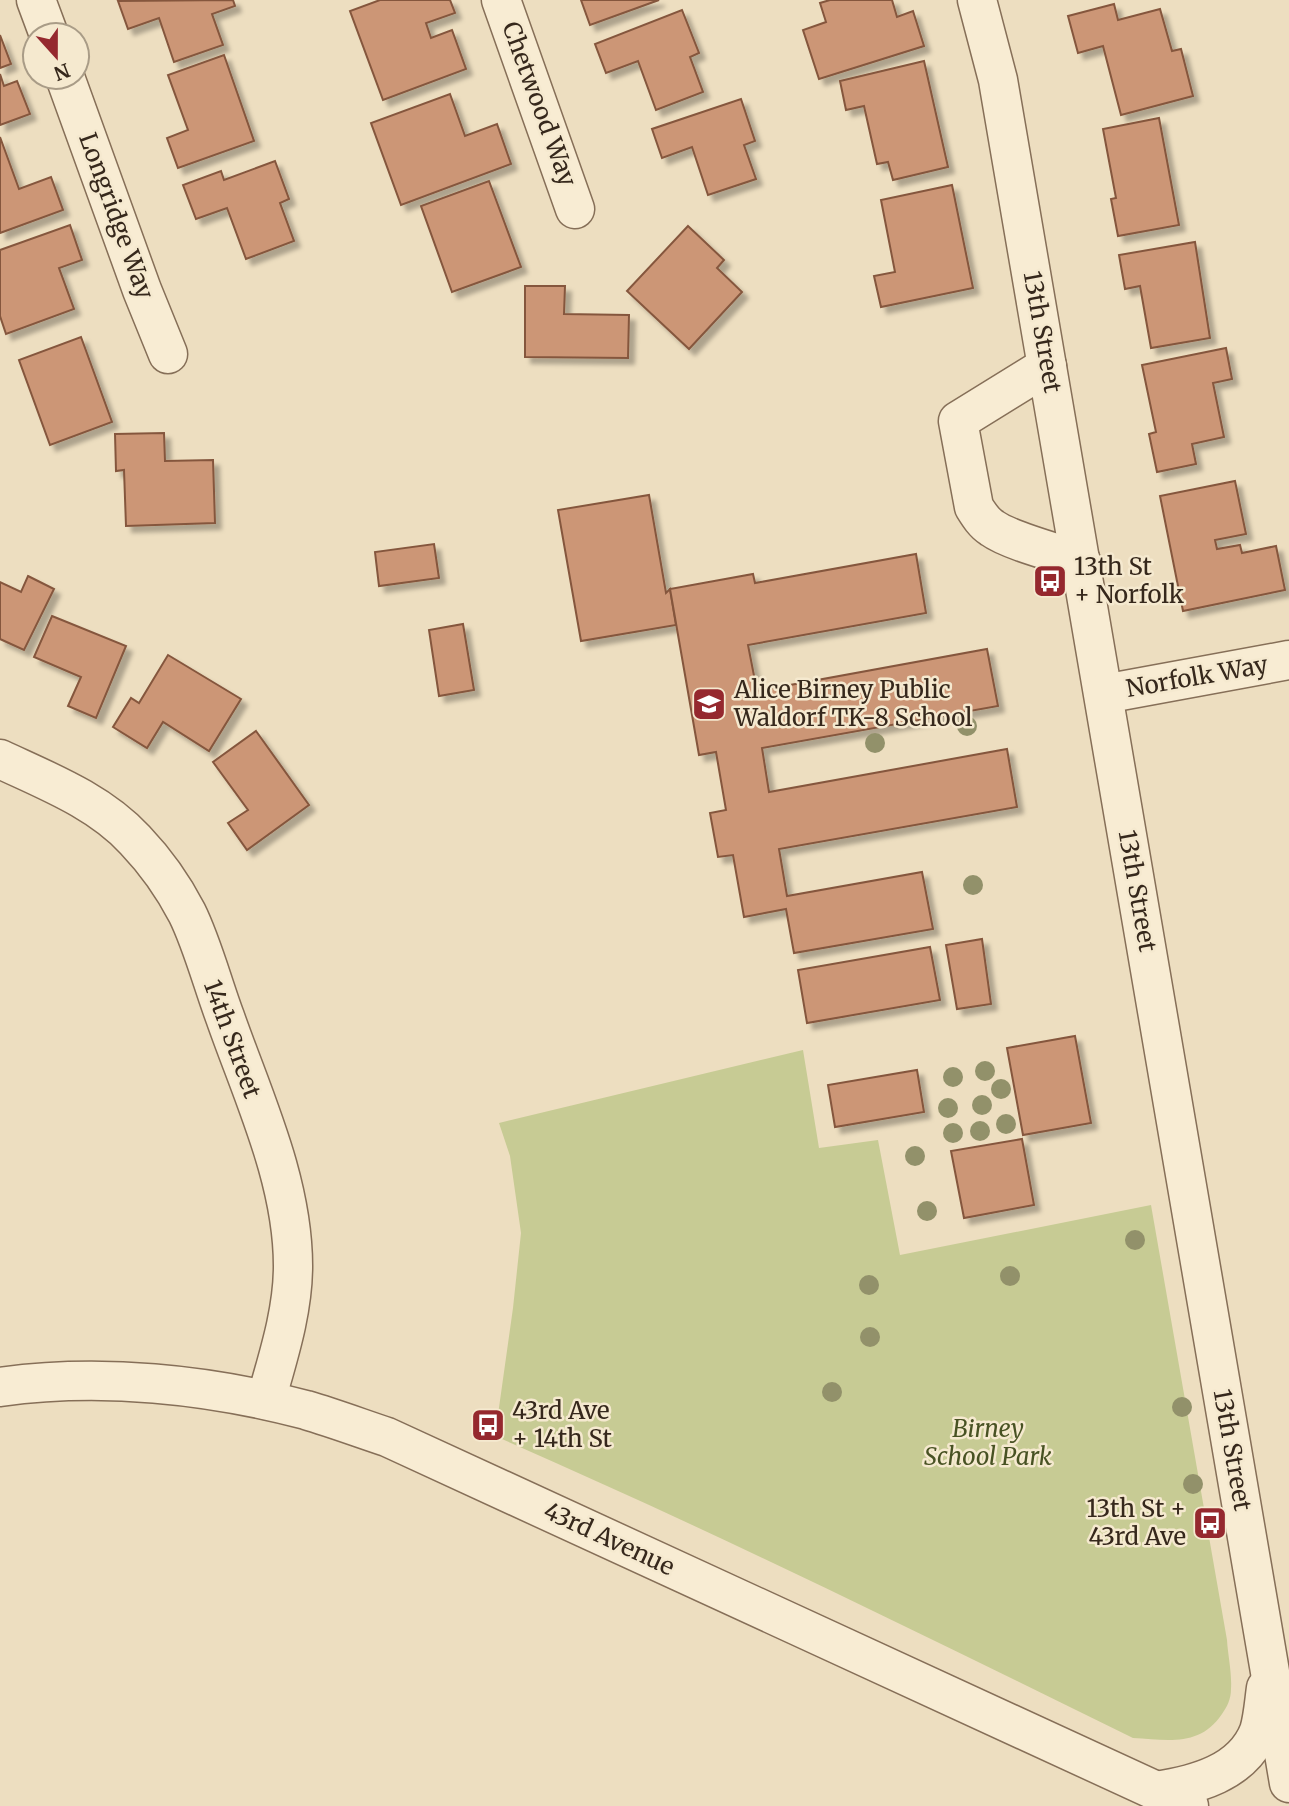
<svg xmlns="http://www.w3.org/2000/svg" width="1289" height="1806" viewBox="0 0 1289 1806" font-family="Merriweather,serif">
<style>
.green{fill:#c7cb94}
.building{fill:#cc9676;stroke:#85573e;stroke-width:2;filter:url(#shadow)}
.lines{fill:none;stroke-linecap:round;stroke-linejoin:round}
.minor-casing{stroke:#866f58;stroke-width:41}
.minor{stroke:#f8ecd3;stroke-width:38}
.tree{fill:#92916a}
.labels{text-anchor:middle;stroke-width:5;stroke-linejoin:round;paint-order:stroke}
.street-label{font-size:24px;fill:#36281c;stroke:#f5e9cf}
.poi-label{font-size:24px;fill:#36281c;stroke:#f5e9cf;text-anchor:start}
.park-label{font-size:24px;font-style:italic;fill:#485223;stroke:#f5e9cf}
</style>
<defs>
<filter id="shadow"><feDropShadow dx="6" dy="6" stdDeviation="2" flood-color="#0004"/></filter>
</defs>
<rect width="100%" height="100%" fill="#eddec0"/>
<path class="green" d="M803 1050 819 1148 878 1140 900 1255 1151 1205 1227 1640C1228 1656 1232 1673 1231 1689 1231 1699 1227 1707 1222 1714 1200 1747 1168 1740 1133 1738 921 1634 711 1530 495 1436L513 1308 521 1233 510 1156 499 1123Z"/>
<g class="building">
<polygon points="233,0 235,6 212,14 223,45 174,62 159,18 128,29 118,1"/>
<polygon points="380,0 450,0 455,13 426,23 431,38 452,30 466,69 383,100 350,11"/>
<polygon points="581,0 659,0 590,25"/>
<polygon points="830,0 892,0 897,17 913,11 924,46 819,79 803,30 826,22 820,3"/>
<polygon points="1114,4 1118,20 1160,9 1172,51 1181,49 1193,96 1121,115 1103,46 1078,53 1068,16"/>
<polygon points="682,10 699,53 690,57 703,92 656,110 638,61 606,73 595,44"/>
<polygon points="0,35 11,64 0,68"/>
<polygon points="224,55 254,141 178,168 167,138 188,130 168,75"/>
<polygon points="924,61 948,167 893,180 888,162 877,164 864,106 846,110 840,81"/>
<polygon points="0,74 4,86 17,81 30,114 0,125"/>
<polygon points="450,94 465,136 497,124 511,164 401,205 371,123"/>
<polygon points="741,99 755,141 744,145 756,179 708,195 692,147 662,158 652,129"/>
<polygon points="1159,118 1179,225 1118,236 1111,199 1116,198 1103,129"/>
<polygon points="0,137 19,189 51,177 63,210 0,233"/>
<polygon points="275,161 289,199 280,203 294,241 246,259 227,208 196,219 183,185 221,171 224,180"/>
<polygon points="489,181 521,267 452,292 421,206"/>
<polygon points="952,185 973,288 881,307 874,276 895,272 881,200"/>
<polygon points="70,225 82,260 59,268 74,309 6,334 0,316 0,250"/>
<polygon points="688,226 724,260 717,268 742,292 689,349 627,291"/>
<polygon points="1195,242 1210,338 1151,348 1140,286 1125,289 1119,255"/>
<polygon points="525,286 565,286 564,314 629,315 628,358 525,357"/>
<polygon points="81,337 112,422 50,445 19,360"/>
<polygon points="1226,348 1232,379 1213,383 1224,437 1192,444 1196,464 1157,472 1149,434 1156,432 1142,365"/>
<polygon points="164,433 165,461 213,460 215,523 126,526 124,470 116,471 115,434"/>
<polygon points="1235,481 1246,534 1215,540 1217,549 1240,545 1242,553 1276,546 1285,590 1183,611 1160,496"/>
<polygon points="649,495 666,593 670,589 676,625 581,641 558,510"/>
<polygon points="434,544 439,578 379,586 375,552"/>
<polygon points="916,554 926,613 748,645 757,691 987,649 998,706 762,748 769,792 1007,749 1017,807 779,849 787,896 922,872 933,929 794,953 786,909 744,917 733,855 718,857 710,813 726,810 716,752 699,755 670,589 753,574 755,583"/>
<polygon points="28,576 54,589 24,650 0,639 0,582 21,592"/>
<polygon points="52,616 126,646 96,718 68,706 81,677 34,657"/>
<polygon points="463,624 474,690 439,696 429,630"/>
<polygon points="168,655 241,699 209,751 163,722 147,748 113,727 131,698 139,703"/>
<polygon points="256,731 309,805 247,850 228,823 248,810 213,762"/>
<polygon points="982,939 991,1004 957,1009 946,945"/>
<polygon points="930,947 940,1000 807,1023 798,970"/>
<polygon points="1075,1036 1091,1123 1023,1135 1007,1048"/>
<polygon points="917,1070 924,1112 835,1127 828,1085"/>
<polygon points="1022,1139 1034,1205 964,1218 951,1151"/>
</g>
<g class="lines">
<g class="minor-casing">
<g id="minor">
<polyline points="36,0 49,35"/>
<polyline points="501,0 575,209"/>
<polyline points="977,0 998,80 1289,1783"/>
<polyline points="65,77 142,290 168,354"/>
<path d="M1047 366 958 421 974 507C979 515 984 523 992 528 1010 541 1058 553 1081 561"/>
<polyline points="1104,694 1289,660"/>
<path d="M0 759C47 781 99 801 135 840 156 862 173 886 187 913 202 943 213 985 225 1017 253 1097 293 1180 293 1266 293 1312 278 1357 266 1400"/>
<path d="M0 1387C101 1373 208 1384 306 1410 333 1418 360 1428 387 1437L1189 1806"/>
<path d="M1156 1791C1195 1785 1243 1773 1259 1731 1263 1718 1264 1702 1266 1688"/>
</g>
</g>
<use href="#minor" class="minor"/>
</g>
<g class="tree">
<circle cx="967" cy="726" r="10"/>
<circle cx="875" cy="743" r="10"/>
<circle cx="973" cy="885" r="10"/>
<circle cx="985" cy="1071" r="10"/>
<circle cx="953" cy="1077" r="10"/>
<circle cx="1001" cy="1089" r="10"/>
<circle cx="982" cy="1105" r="10"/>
<circle cx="948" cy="1108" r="10"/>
<circle cx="1006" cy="1124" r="10"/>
<circle cx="980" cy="1131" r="10"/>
<circle cx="953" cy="1133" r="10"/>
<circle cx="915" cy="1156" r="10"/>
<circle cx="927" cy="1211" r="10"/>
<circle cx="1135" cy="1240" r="10"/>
<circle cx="1010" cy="1276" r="10"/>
<circle cx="869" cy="1285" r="10"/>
<circle cx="870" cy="1337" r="10"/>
<circle cx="832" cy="1392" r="10"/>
<circle cx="1182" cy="1407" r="10"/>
<circle cx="1193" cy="1484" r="10"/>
</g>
<defs>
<g id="bus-square" transform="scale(1.75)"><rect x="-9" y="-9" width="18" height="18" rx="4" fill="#95282e" stroke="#f5e9cf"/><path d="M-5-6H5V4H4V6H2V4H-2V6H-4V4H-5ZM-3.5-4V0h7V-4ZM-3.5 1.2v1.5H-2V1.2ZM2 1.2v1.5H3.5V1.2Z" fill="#fff"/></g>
<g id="school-square" transform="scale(1.75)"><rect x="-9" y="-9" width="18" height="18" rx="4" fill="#95282e" stroke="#f5e9cf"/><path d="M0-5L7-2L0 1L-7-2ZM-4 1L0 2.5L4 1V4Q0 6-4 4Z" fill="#fff"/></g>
</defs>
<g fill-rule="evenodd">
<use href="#bus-square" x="1050" y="581"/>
<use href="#school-square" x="709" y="704"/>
<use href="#bus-square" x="488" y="1425"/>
<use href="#bus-square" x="1210" y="1523"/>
</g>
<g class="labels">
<g class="street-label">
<text transform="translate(539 104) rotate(70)" y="8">Chetwood Way</text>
<text transform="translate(116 216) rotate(70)" y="8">Longridge Way</text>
<text transform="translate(1042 332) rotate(80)" y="8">13th Street</text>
<text transform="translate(1197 677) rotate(-10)" y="8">Norfolk Way</text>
<text transform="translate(1137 891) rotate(80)" y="8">13th Street</text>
<text transform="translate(232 1039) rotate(70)" y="8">14th Street</text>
<text transform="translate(1232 1450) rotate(80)" y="8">13th Street</text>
<text transform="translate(609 1539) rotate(25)" y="8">43rd Avenue</text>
</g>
<g class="poi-label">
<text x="1074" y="575">13th St<tspan x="1074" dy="28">+ Norfolk</tspan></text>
<text x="734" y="698">Alice Birney Public<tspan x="734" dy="28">Waldorf TK-8 School</tspan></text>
<text x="512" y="1419">43rd Ave<tspan x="512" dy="28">+ 14th St</tspan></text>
<text x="1186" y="1517" text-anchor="end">13th St +<tspan x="1186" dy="28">43rd Ave</tspan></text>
</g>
<g class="park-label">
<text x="988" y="1437">Birney<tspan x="988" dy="28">School Park</tspan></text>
</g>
</g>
<g transform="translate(56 56) rotate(159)"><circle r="33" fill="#f5e9cf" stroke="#a99c87" stroke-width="2"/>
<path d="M0-5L12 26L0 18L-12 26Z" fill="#95282e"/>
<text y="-10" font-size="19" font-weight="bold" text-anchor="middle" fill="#36281c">N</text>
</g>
</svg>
